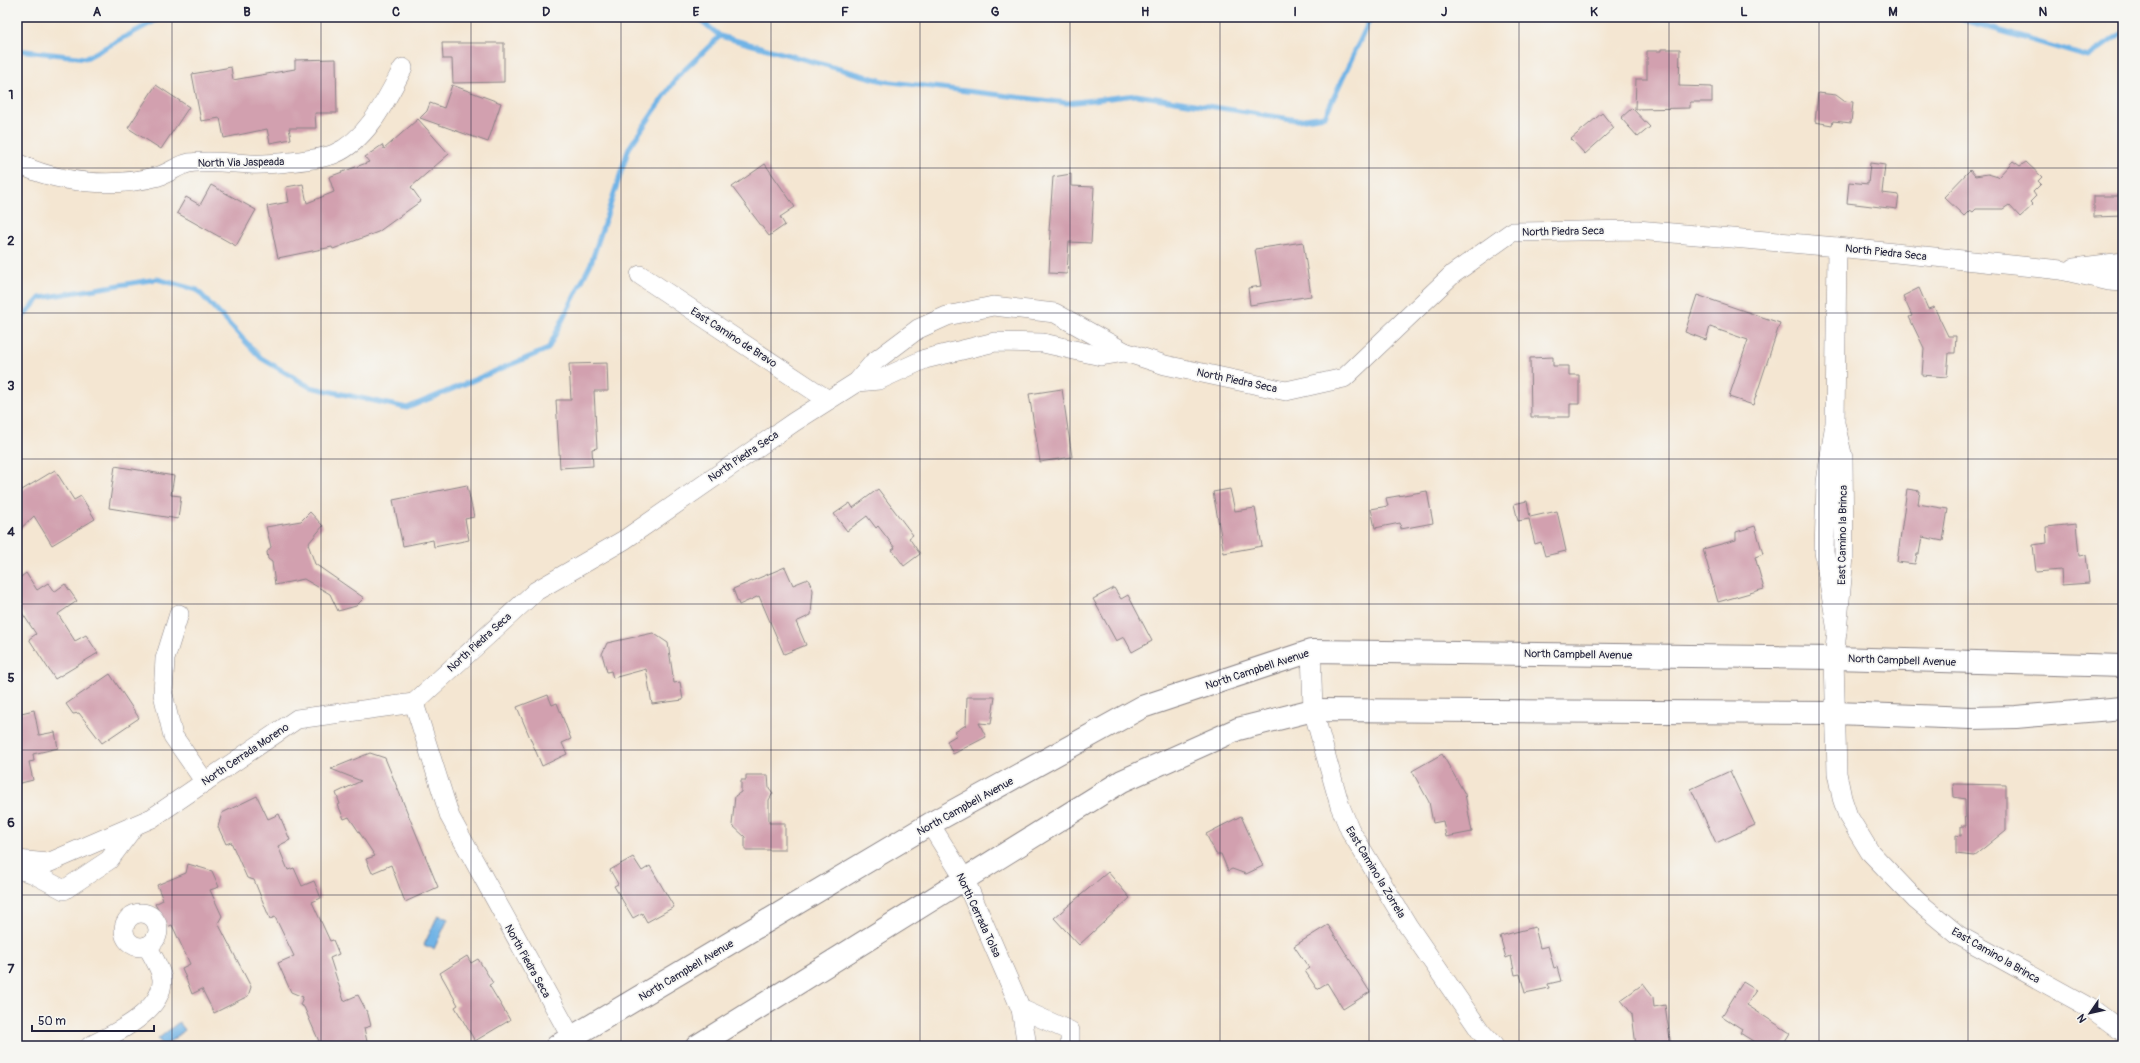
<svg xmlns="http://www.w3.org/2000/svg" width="2140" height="1063" viewBox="0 0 2140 1063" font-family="Pangolin,sans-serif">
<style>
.water{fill:#71b4e6;stroke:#4a6b90}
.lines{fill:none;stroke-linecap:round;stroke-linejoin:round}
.stream{stroke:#71b4e6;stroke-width:5}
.building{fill:#d2a0af}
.minor-casing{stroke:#8b8486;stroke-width:20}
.major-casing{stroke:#8b8486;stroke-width:24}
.minor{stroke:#fff;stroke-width:19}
.major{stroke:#fff;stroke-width:22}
.grid{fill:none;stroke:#22223b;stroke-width:1;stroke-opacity:0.55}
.labels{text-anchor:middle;stroke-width:3.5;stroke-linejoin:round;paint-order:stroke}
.street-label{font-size:11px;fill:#22223b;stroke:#f6f6f2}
.neatline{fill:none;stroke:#22223b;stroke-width:1.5}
.grid-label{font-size:13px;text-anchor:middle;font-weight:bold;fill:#22223b}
</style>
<rect width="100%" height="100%" fill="#f6f6f2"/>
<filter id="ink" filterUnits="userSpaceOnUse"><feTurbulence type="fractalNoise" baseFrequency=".025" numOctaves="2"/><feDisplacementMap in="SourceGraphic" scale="8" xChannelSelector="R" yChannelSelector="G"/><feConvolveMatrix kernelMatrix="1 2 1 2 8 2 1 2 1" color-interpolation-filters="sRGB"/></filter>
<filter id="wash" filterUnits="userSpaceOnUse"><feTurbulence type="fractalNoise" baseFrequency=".012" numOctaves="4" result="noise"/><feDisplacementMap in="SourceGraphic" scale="16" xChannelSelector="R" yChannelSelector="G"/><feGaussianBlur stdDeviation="0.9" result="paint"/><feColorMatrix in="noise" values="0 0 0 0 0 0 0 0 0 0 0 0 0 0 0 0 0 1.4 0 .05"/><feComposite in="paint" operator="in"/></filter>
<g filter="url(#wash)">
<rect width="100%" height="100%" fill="#f4e6d2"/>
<g class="water">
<polygon points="438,915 448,919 434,949 424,945"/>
<polygon points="179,1022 185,1030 164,1046 158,1039"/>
</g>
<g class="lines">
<g class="stream">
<polyline points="697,17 720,36"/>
<polyline points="1954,17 2088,57 2123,32"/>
<polyline points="17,50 86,58 162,17"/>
<polyline points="17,323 40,298 157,279 197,290 261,358 310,387 407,408 548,349 591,263 629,148 678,76 720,36 883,81 1067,103 1136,95 1298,120 1325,116 1371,17"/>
</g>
</g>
<g id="blocks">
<g class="building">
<polygon points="442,43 504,43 504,82 453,83 452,59 443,59"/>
<polygon points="1661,49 1680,49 1679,86 1712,87 1712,102 1690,102 1690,108 1635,109 1636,79 1647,79 1647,51 1661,51"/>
<polygon points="336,59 337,113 315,113 316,128 289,128 291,139 270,143 267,129 224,138 220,118 201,121 192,74 231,67 233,80 295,69 295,60"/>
<polygon points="156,85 189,107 161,149 128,128"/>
<polygon points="452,85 501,103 488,142 420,118 427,111 430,103 444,108"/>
<polygon points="1818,93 1836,95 1844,101 1853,102 1851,123 1833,121 1832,125 1815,122"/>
<polygon points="1632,108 1650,127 1638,137 1621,118"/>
<polygon points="1602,113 1614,128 1585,154 1571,139"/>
<polygon points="418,119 449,154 411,187 421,201 378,232 333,249 332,247 278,258 267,206 289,202 286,187 303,184 307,203 334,192 329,177 369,162 365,157 382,145 384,149"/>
<polygon points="2013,161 2020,166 2026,162 2042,177 2038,181 2041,184 2033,192 2036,196 2030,202 2033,205 2020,217 2009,205 2003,209 1976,209 1973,212 1970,210 1964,216 1944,197 1970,170 1975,176 1988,174 1998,177"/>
<polygon points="1870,163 1885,165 1882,193 1899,195 1897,209 1847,203 1849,182 1868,184"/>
<polygon points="765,164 795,207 780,217 785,225 769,236 732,187"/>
<polygon points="1071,174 1071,186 1094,187 1091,243 1069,242 1067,274 1049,273 1051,231 1049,231 1053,177"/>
<polygon points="211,185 256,210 236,246 177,213 186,197 200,205"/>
<polygon points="2094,196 2123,196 2123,216 2094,217"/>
<polygon points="1303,242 1311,296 1250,305 1248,288 1261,286 1255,249"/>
<polygon points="1919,288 1928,309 1934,307 1948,336 1956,336 1955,353 1949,353 1947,377 1922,375 1924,348 1909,317 1912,316 1903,296"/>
<polygon points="1697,295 1780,323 1753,405 1729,397 1748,340 1710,327 1706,340 1685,332"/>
<polygon points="1553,357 1553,366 1569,366 1569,375 1579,375 1579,404 1570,404 1570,417 1531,417 1530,358"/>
<polygon points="607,363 608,391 594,391 597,448 592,449 593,466 560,468 556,400 571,400 569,364"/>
<polygon points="1062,389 1072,457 1040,462 1029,394"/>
<polygon points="115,466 174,476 171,495 181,496 178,519 109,508"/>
<polygon points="55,470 74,500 81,496 95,519 52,545 34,516 17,532 17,493"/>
<polygon points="467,485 474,517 465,519 469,540 434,547 433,540 403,546 393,500"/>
<polygon points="878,489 913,535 909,538 920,554 904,566 892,550 895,548 878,526 876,528 867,516 847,531 834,514 850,503 853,508"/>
<polygon points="1230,489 1235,511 1255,508 1262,546 1224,553 1213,492"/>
<polygon points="1907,489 1920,491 1918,504 1948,509 1943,541 1922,537 1919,554 1917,554 1915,564 1897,562"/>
<polygon points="1427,491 1433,523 1401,529 1400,523 1375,528 1371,509 1388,506 1386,498"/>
<polygon points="1527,501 1530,517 1557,511 1566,551 1545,556 1541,542 1535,544 1529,519 1518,521 1514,504"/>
<polygon points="310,512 323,526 308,544 315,564 364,598 356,606 338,611 330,594 304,579 275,585 272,562 268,559 267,552 271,547 266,527 301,521"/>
<polygon points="2076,524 2079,556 2086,555 2089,583 2062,585 2061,570 2036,572 2033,545 2047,543 2046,527"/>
<polygon points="1755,526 1763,554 1755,557 1764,589 1718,602 1703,549 1736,540 1736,532"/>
<polygon points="785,567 793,585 808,579 813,590 811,615 796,622 806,645 784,654 759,596 739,605 733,589"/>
<polygon points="26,573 37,590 48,583 54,592 65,584 77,601 58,614 75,641 86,635 98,653 55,679 29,639 36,634 17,605 17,580"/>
<polygon points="1114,588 1121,599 1128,595 1152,641 1132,652 1124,637 1116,641 1093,599"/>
<polygon points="653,633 668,643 674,683 680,682 683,700 652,704 646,669 613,678 611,671 607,672 602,654 607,643"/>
<polygon points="110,674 139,718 102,743 79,713 73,714 66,704"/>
<polygon points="548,695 552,705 557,703 571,739 562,743 567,754 542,766 517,707"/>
<polygon points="967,697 995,697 991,724 979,723 986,737 953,754 947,741 957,735 955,732 966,725"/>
<polygon points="34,710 39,735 55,732 58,748 33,754 34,761 29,762 33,780 17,784 17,714"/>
<polygon points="370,753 385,758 438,887 405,902 391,865 372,873 366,859 375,856 349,817 344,819 338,805 340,804 336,793 361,781 331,769"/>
<polygon points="1442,754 1465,794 1472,832 1446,837 1443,821 1433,823 1429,802 1412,771"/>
<polygon points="1730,771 1755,825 1716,843 1691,789"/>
<polygon points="746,775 768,775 769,788 773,793 769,800 769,823 785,823 785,850 745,850 745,837 732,825 735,796 741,792 741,780 746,780"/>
<polygon points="1953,784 2006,785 2006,830 1974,856 1956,854 1956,835 1961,836 1961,826 1966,826 1965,799 1954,797"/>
<polygon points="257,796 268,819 279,814 290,840 278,846 288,870 294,868 302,886 314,881 321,898 312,902 330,941 333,940 339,954 330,958 344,1001 358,995 368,1014 371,1026 364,1028 368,1046 321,1046 304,1007 300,1005 303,997 291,992 278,963 294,956 275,917 270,919 254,880 247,878 231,842 226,844 218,827 222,813"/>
<polygon points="1241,816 1263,866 1246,874 1232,869 1228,871 1221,854 1216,854 1206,834"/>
<polygon points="633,857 642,871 650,866 674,907 647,922 642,913 633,918 614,886 618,884 610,870"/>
<polygon points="188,864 212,871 219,887 210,890 222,916 218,923 251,987 248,996 214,1013 202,989 192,994 182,968 190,964 172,925 167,927 155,904 163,900 157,885 186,873"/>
<polygon points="1108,872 1130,898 1079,945 1054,918"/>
<polygon points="1328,925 1370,992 1343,1009 1327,983 1317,989 1305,971 1309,968 1294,946"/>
<polygon points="1535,927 1540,948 1548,946 1554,968 1557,967 1561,981 1548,984 1549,988 1525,993 1520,974 1515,975 1511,956 1506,958 1500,936"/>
<polygon points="467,956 471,963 478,959 493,983 489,985 510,1020 475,1041 455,1007 458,1005 440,973"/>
<polygon points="1743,982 1756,990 1747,1005 1790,1033 1782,1046 1761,1046 1740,1033 1742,1029 1722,1016"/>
<polygon points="1643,984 1653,997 1654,1007 1665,1005 1671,1046 1636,1046 1632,1014 1621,1000"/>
</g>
</g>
</g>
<g filter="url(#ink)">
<use href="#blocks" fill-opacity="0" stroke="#8b8486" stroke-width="1"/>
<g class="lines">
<g class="minor-casing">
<g id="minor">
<path d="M17 163C58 184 115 188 159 176 169 173 179 165 189 163 209 160 230 163 250 164 267 165 319 160 334 154 368 140 387 98 403 68"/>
<polyline points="2074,268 2123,262"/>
<polyline points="640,275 828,400"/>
<polyline points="857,382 879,380 925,359 995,342 1043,343 1101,356 1125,352"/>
<polyline points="1835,423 1843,458 1844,557 1837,631 1824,552 1826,482 1835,423 1837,247"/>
<polyline points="179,614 165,659 163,694 173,736 205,782"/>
<polyline points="1837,631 1834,658 1837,773 1842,798 1848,816 1870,852 1916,900 1958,935 2092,1009 2123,1032"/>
<polyline points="1311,651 1313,710 1340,806 1350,830 1408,926 1481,1032 1494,1046"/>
<polyline points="414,703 536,591 624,540 794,422 857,382 874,362 918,329 947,316 993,306 1055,313 1125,352 1165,365 1286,391 1344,378 1453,274 1512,232 1637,230 1837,247 2061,270 2109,281 2123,282"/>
<polyline points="414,703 450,817 576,1046"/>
<polyline points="930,824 965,880 1021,1009 1027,1046"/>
<polyline points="17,860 48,863 152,818 297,719 414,703"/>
<polyline points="17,869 32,873 64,890 109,860 133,828"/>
<circle cx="141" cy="930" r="17"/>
<polyline points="1021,1009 1070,1031 1070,1046"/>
<path d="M90 1046C114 1034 164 1011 162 979 161 969 152 955 147 946"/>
</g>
</g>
<g class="major-casing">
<g id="major">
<polyline points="557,1046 930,824 1142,707 1311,651 1834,658 2123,666"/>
<polyline points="697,1046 1122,781 1238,729 1313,710 1835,713 1971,718 2016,717 2123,708"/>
</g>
</g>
<use href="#minor" class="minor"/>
<use href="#major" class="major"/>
</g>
</g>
<path class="grid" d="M172 17V1046M321 17V1046M471 17V1046M621 17V1046M771 17V1046M920 17V1046M1070 17V1046M1220 17V1046M1369 17V1046M1519 17V1046M1669 17V1046M1819 17V1046M1968 17V1046M17 168H2123M17 313H2123M17 459H2123M17 604H2123M17 750H2123M17 895H2123"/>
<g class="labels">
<g class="street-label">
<text transform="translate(241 162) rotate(-1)" y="4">North Via Jaspeada</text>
<text transform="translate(1563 231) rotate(-1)" y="4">North Piedra Seca</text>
<text transform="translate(1886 252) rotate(6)" y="4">North Piedra Seca</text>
<text transform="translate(734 337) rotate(33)" y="4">East Camino de Bravo</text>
<text transform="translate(1237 380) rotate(12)" y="4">North Piedra Seca</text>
<text transform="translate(743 456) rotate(-34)" y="4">North Piedra Seca</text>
<text transform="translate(1842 535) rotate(-89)" y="4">East Camino la Brinca</text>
<text transform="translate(479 642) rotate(-42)" y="4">North Piedra Seca</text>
<text transform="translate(1578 654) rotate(1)" y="4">North Campbell Avenue</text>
<text transform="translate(1902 660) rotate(2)" y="4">North Campbell Avenue</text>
<text transform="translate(1257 669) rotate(-18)" y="4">North Campbell Avenue</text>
<text transform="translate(245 754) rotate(-34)" y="4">North Cerrada Moreno</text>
<text transform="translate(965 806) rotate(-29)" y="4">North Campbell Avenue</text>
<text transform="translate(1376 872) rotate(59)" y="4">East Camino la Zorrela</text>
<text transform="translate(979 915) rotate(65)" y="4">North Cerrada Tolsa</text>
<text transform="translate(1996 955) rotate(30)" y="4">East Camino la Brinca</text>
<text transform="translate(528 961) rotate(61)" y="4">North Piedra Seca</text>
<text transform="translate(686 970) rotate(-31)" y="4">North Campbell Avenue</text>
</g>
</g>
<rect width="2140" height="1063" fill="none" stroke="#f6f6f2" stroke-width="44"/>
<g transform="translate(2090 1013) rotate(236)" stroke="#f6f6f2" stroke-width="3" paint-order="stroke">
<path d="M0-3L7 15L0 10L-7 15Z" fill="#22223b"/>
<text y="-6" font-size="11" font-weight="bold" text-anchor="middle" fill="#22223b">N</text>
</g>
<path d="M32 1025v6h122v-6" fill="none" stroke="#22223b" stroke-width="2"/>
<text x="38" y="1025" font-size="12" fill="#22223b" stroke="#f6f6f2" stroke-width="3" paint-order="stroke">50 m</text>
<rect x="22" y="22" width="2096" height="1019" class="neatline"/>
<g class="grid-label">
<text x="97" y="16">A</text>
<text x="247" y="16">B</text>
<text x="396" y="16">C</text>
<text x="546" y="16">D</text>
<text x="696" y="16">E</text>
<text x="845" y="16">F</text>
<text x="995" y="16">G</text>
<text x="1145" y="16">H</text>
<text x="1295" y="16">I</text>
<text x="1444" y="16">J</text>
<text x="1594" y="16">K</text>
<text x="1744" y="16">L</text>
<text x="1893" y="16">M</text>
<text x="2043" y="16">N</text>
<text x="11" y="99">1</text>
<text x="11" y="245">2</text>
<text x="11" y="390">3</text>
<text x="11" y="536">4</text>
<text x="11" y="682">5</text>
<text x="11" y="827">6</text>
<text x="11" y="973">7</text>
</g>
</svg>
